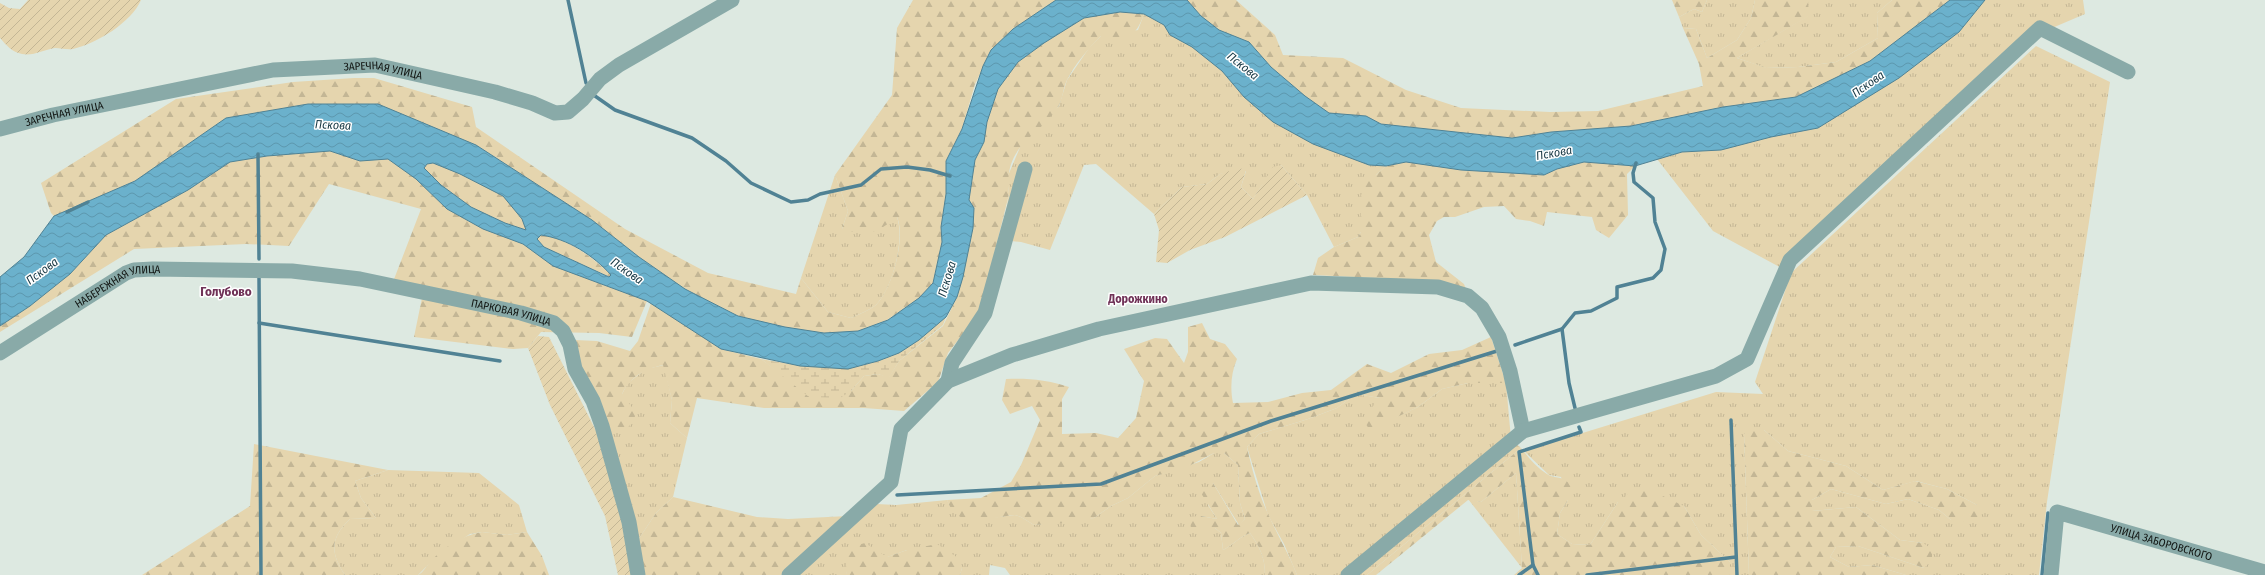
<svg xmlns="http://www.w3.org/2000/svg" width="2265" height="575" viewBox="0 0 2265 575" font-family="'Fira Sans Condensed',sans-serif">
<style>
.grass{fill:url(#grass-tufts)}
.forest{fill:url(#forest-firs)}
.wetland{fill:url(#wetland-marsh)}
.garden{fill:url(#garden-furrows)}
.water{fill:url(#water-waves);stroke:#508294;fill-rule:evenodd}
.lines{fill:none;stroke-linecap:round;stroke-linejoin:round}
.stream{stroke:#508294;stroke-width:3.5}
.minor{stroke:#89aaa8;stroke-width:15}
.labels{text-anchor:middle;stroke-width:3;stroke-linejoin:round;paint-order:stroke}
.street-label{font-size:11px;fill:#111512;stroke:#fff}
.water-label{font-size:12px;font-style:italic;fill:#163743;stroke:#fff}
.neighbourhood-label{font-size:12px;font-weight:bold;fill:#703257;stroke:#fff}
.quarter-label{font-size:13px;font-weight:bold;fill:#703257;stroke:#fff}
</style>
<defs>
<pattern id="grass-tufts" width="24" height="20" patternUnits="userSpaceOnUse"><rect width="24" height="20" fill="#e5d5ae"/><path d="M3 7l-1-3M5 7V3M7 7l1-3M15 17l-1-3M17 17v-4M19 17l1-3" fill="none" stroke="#c3b695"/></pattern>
<pattern id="forest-firs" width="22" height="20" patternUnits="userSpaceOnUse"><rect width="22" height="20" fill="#e5d5ae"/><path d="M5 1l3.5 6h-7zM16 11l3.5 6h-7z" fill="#c3b695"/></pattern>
<pattern id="wetland-marsh" width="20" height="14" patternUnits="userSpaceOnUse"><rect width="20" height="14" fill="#e5d5ae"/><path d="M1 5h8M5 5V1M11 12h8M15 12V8" fill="none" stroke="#c3b695"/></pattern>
<pattern id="garden-furrows" width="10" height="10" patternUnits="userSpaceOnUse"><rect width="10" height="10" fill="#e5d5ae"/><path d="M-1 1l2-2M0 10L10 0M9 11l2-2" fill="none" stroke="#c3b695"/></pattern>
<pattern id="water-waves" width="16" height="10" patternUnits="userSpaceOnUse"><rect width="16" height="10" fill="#6bb1cc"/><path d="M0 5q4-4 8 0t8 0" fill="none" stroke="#5c97ae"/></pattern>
</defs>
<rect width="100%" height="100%" fill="#dde9e1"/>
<g class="grass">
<polygon points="1707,0 1755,0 1751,18 1737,40 1707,58 1696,29 1683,28 1679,17 1694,9 1702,12"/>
<polygon points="1808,0 1892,0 1877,13 1878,38 1836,62 1798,67 1766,68 1737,58 1808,16"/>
<polygon points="1985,0 2083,0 2085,14 2045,31 1787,271 1713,231 1657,159 1682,152 1721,150 1771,137 1818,128 1959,32"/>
<polygon points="1144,14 1164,25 1170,35 1192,47 1222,71 1244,97 1369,165 1386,166 1376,175 1361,211 1361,232 1358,237 1334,247 1307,195 1281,165 1262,185 1253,199 1241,187 1246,171 1220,174 1207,184 1182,187 1154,214 1096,164 1084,165 1050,250 1021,242 1001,240 1009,194 1007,178 1021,145 1059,106 1067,80 1089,48 1101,36 1138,30"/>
<polygon points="2036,46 2110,82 2047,502 2039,575 1906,575 1872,565 1849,567 1830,557 1836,547 1858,546 1924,568 1923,543 1900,540 1856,507 1812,511 1812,500 1831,489 1886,504 1908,499 1939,510 1951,520 1977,505 1947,489 1916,481 1883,490 1846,466 1788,451 1764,430 1744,434 1749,575 1730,575 1730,562 1701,535 1684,506 1618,502 1590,545 1572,544 1557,534 1560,513 1568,500 1561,477 1549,475 1524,451 1716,392 1763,394 1755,382 1791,273"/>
<path d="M835 175 848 211 842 229 897 217C905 239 893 288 876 305 870 310 859 314 851 318L828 312 801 278Z"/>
<polygon points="664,365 672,400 670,423 687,438 673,497 656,513 638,540 602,416 622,394 628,383 646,369"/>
<polygon points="1468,383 1506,383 1511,439 1521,448 1367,575 1297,575 1284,544 1268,515 1247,447 1259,434 1308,419 1337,408 1356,394 1380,398 1396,417 1418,407 1442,389"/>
<path d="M1214 453H1224L1238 465 1240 503 1245 519 1239 525 1213 483 1208 505 1217 519 1201 516 1191 528H1215L1221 533 1223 550C1233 545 1239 537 1250 533 1260 547 1265 558 1265 575H1010L1005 568 990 565 989 575H960L962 568 907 550 846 572V575H798L877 504 896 505 947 500 950 506 990 518 1015 515 1021 517 1034 525 1094 518 1111 506 1128 498 1155 476 1199 462Z"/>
<path d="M388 470 479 473 519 505 527 532 507 535 482 532 470 534 439 554 418 575H345C330 553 330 538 350 519L376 518 361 498 355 481Z"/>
<polygon points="1516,473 1522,568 1468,499 1481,502"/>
</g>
<g class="forest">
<path d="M913 0H1056L1013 29 992 50 975 84 962 129 946 161V194L941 227 942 242 933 283 919 298 887 320 858 331 824 333 785 327 738 316 685 289 639 257 592 220 476 145 226 118 135 181 54 216 51 213 41 183 176 99 293 82 354 78H374L472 107 476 127 625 229 708 273 796 294 801 278 828 312 851 318C859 314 870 310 876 305 892 289 906 238 897 217 875 234 868 237 842 229L848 211 835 175 892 95 897 28Z"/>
<polygon points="1187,0 1236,0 1275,35 1283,55 1343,58 1406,90 1461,108 1550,112 1598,111 1703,86 1699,64 1683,28 1696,29 1707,58 1737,40 1751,18 1755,0 1808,0 1809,16 1737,58 1767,68 1798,67 1836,62 1878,38 1877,13 1892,0 1950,0 1870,61 1796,97 1723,107 1631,126 1551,132 1512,138 1381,124 1366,116 1329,113 1305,96 1271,67 1249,42 1219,30 1201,16"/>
<polygon points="1672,0 1707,0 1702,12 1694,9 1679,17"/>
<path d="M1120 12 1144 14C1134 41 1127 39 1101 36 1088 49 1075 64 1067 80 1063 88 1063 99 1058 107 1037 139 1003 144 1009 194L980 312 948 353 938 382 904 411 864 408H764L697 398 687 438 670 423 672 400 663 365C645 369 631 376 622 394L636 413 634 419 624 433H618L602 416 577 360 575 340 597 341 630 351 638 341 651 303 721 349 761 359 776 370 851 391 864 376 878 374 889 377 899 361 943 326 957 297 974 208 969 200 975 160 984 142 987 122 998 89 1018 62 1044 43 1084 18Z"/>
<polygon points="330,151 360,161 388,159 416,179 447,209 483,229 523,244 553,266 647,301 632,337 599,333 541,332 528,348 513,349 414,337 423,293 391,287 421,209 329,184 289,246 246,244 134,249 0,332 0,326 30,306 70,274 106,235 188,190 230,162 267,156"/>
<polygon points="1406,162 1461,170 1544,175 1557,169 1584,162 1635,166 1627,174 1628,215 1609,238 1596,230 1592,217 1547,212 1544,226 1530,221 1516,219 1504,206 1484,207 1455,217 1444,217 1437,221 1429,235 1436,262 1464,284 1466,289 1439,281 1313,275 1318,258 1334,247 1358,237 1361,232 1361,196 1366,179 1376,175 1386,166"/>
<path d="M433 163C454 169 484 183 502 196 512 202 521 217 527 227L526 230 505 223 471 207 441 185 424 168 427 164Z"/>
<path d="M541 235C569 239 591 256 611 275L610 277 544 247 537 239Z"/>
<path d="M1202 323 1210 339 1225 344 1237 359C1231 373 1230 388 1233 403L1268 402 1302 393 1331 390 1367 364 1391 373 1429 354 1462 350 1491 337 1506 383H1468L1442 389 1418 407 1370 430 1362 419 1380 398 1356 394 1337 408 1308 419 1259 434 1247 447C1252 470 1259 495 1269 516 1278 536 1289 554 1297 575H1265C1265 558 1260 547 1250 533 1239 537 1233 545 1223 550L1221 533 1215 528H1191L1189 517 1201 516 1217 519 1201 493 1213 483 1238 525 1245 519 1240 503 1238 465 1224 453H1214L1185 468 1155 476 1128 498 1111 506 1094 518 1076 522 1034 525 1021 517 1015 515C989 517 959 532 947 500L981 498 1011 482 1021 465 1040 420 1032 406 1010 414 1002 400 1006 379C1029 378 1048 380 1069 387L1062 399V434L1096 433 1118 438 1136 418 1144 381 1124 349 1155 338 1167 339 1184 363 1188 352V327Z"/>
<polygon points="1753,427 1764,430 1788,451 1846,466 1883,490 1915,481 1947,489 1977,505 1982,514 1974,522 1951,520 1939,510 1908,499 1886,504 1831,489 1812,500 1812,511 1856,507 1900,540 1923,543 1932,549 1932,560 1924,568 1858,546 1836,547 1830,557 1849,567 1872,565 1906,575 1749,575 1744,434"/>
<path d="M254 444 388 470 355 481 361 498 376 518 350 519C330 538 330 553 345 575H142L250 506Z"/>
<path d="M1521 448C1528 457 1537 468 1547 474 1558 481 1565 473 1572 489L1568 500 1560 513 1557 534 1572 544 1590 545 1618 502 1630 492 1648 489 1684 506 1701 535 1730 562V575H1514L1522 568 1516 473 1481 502 1468 500 1376 575H1367Z"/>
<polygon points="673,497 757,517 788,519 848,516 781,575 644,575 638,540 656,513"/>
<path d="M482 532 507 535 527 532 542 556 549 575H418C424 572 426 566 431 561 444 547 463 535 482 532Z"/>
<polygon points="865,543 887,557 907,550 937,544 958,558 962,568 960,575 846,575 847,548"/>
</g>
<path class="wetland" d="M946 317 943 325 899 361 889 378 878 374 864 376 851 391 840 398 809 397 761 359C807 367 856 376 900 352 917 343 931 329 946 317Z"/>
<g class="garden">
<path d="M28 0H141C132 22 96 44 73 49 67 50 61 48 55 48 43 50 34 56 22 54 12 52 6 45 0 38V3L9 8 20 9Z"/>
<polygon points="1281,165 1307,195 1225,237 1190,250 1167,263 1156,262 1159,230 1154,214 1182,187 1207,184 1220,174 1239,168 1246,170 1241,187 1253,199 1273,167"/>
<polygon points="538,336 549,337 596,431 624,527 634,575 618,575 605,516 550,405 528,348"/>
</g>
<path class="water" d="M1056 0H1187L1201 16 1219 30 1249 42 1271 67 1305 96 1329 113 1366 116 1381 124 1512 138 1551 132 1631 126 1723 107 1796 97 1870 61 1950 0H1985L1959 32 1899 78 1818 128 1771 137 1721 150 1682 152 1635 166 1584 162 1557 169 1544 175 1461 170 1406 162 1386 166 1369 165 1313 144 1273 122 1244 97 1222 71 1192 47 1170 35 1164 25 1144 14 1120 12 1084 18 1044 43 1018 62 998 89 987 122 984 142 975 160 969 200 974 208 973 228 963 277 957 297 946 317 919 340 899 353 878 361 848 369 800 366 721 349 647 301 553 266 523 244 483 229 447 209 416 179 388 159 360 161 330 151 267 156 230 162 188 190 106 235 70 274 30 306 0 326V277L24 257 54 216 135 181 226 118 308 104H378L476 145 592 220 639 257 685 289 738 316 785 327 824 333 858 331 888 320 919 298 933 283 942 242 941 227 946 194V161L962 129 983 66 991 50 1013 29ZM433 163 460 174 503 196 522 219 526 230 505 223 471 207 441 185 424 168 427 164ZM541 235C568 239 593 255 611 275L609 277 544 247 537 239Z"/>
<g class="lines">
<g class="stream">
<polyline points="568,0 586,83"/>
<polyline points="595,96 615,110 692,138 726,161 751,183 791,202 808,200 820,194 861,185 881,169 907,167 930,170 950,176"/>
<polyline points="258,154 259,259"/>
<polyline points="67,212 88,202"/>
<polyline points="259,278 261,575"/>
<polyline points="259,323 500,361"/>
<polyline points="1515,345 1562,329"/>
<polyline points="1575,408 1569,383 1562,329 1575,313 1591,311 1617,298 1617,287 1653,278 1661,270 1665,249 1655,222 1653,198 1634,182 1633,173 1636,163"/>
<polyline points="1731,420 1737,575"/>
<polyline points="897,495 1101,484 1271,421 1497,351"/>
<polyline points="1533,565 1538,575"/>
<polyline points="1519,575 1533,565 1519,452 1581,432 1579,427"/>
<polyline points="1587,575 1736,557"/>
<polyline points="2042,575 2048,513"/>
</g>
<g class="minor">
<path id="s1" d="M0 129 53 115 273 70 375 65 495 92 532 103 555 113 568 112 583 99 600 79 619 65 732 0"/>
<path id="s2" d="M0 353 126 273 134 270 153 269 292 271 360 279 521 313 554 323 563 331 570 345 575 369 593 401 602 426 629 522 638 575"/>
<polyline points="948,381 952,363 985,313 1025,169"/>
<polyline points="789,575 891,482 901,429 948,381 1012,355 1099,329 1311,283 1438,287 1468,296 1482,308 1499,337 1510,371 1523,431"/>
<polyline points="1348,575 1523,431 1716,376 1747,359 1790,260 2040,28 2128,72"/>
<path id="s3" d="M2051 575 2057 512 2265 572"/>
</g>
</g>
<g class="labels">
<g class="street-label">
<text dy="4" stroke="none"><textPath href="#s1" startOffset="390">ЗАРЕЧНАЯ УЛИЦА</textPath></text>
<text dy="4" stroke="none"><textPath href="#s1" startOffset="66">ЗАРЕЧНАЯ УЛИЦА</textPath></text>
<text dy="4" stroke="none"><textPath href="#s2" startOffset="137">НАБЕРЕЖНАЯ УЛИЦА</textPath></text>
<text dy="4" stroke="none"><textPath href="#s2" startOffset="539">ПАРКОВАЯ УЛИЦА</textPath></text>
<text dy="4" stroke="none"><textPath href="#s3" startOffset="172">УЛИЦА ЗАБОРОВСКОГО</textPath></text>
</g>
<g class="water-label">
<text transform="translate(1243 66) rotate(39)" y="4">Пскова</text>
<text transform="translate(1868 84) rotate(-35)" y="4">Пскова</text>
<text transform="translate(333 125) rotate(2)" y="4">Пскова</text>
<text transform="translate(1554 153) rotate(-10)" y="4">Пскова</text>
<text transform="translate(42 271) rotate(-36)" y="4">Пскова</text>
<text transform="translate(627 271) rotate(35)" y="4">Пскова</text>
<text transform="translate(947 279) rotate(-73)" y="4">Пскова</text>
</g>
<g class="neighbourhood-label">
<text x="1138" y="303">Дорожкино</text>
</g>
<g class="quarter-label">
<text x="226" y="296">Голубово</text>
</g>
</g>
</svg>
